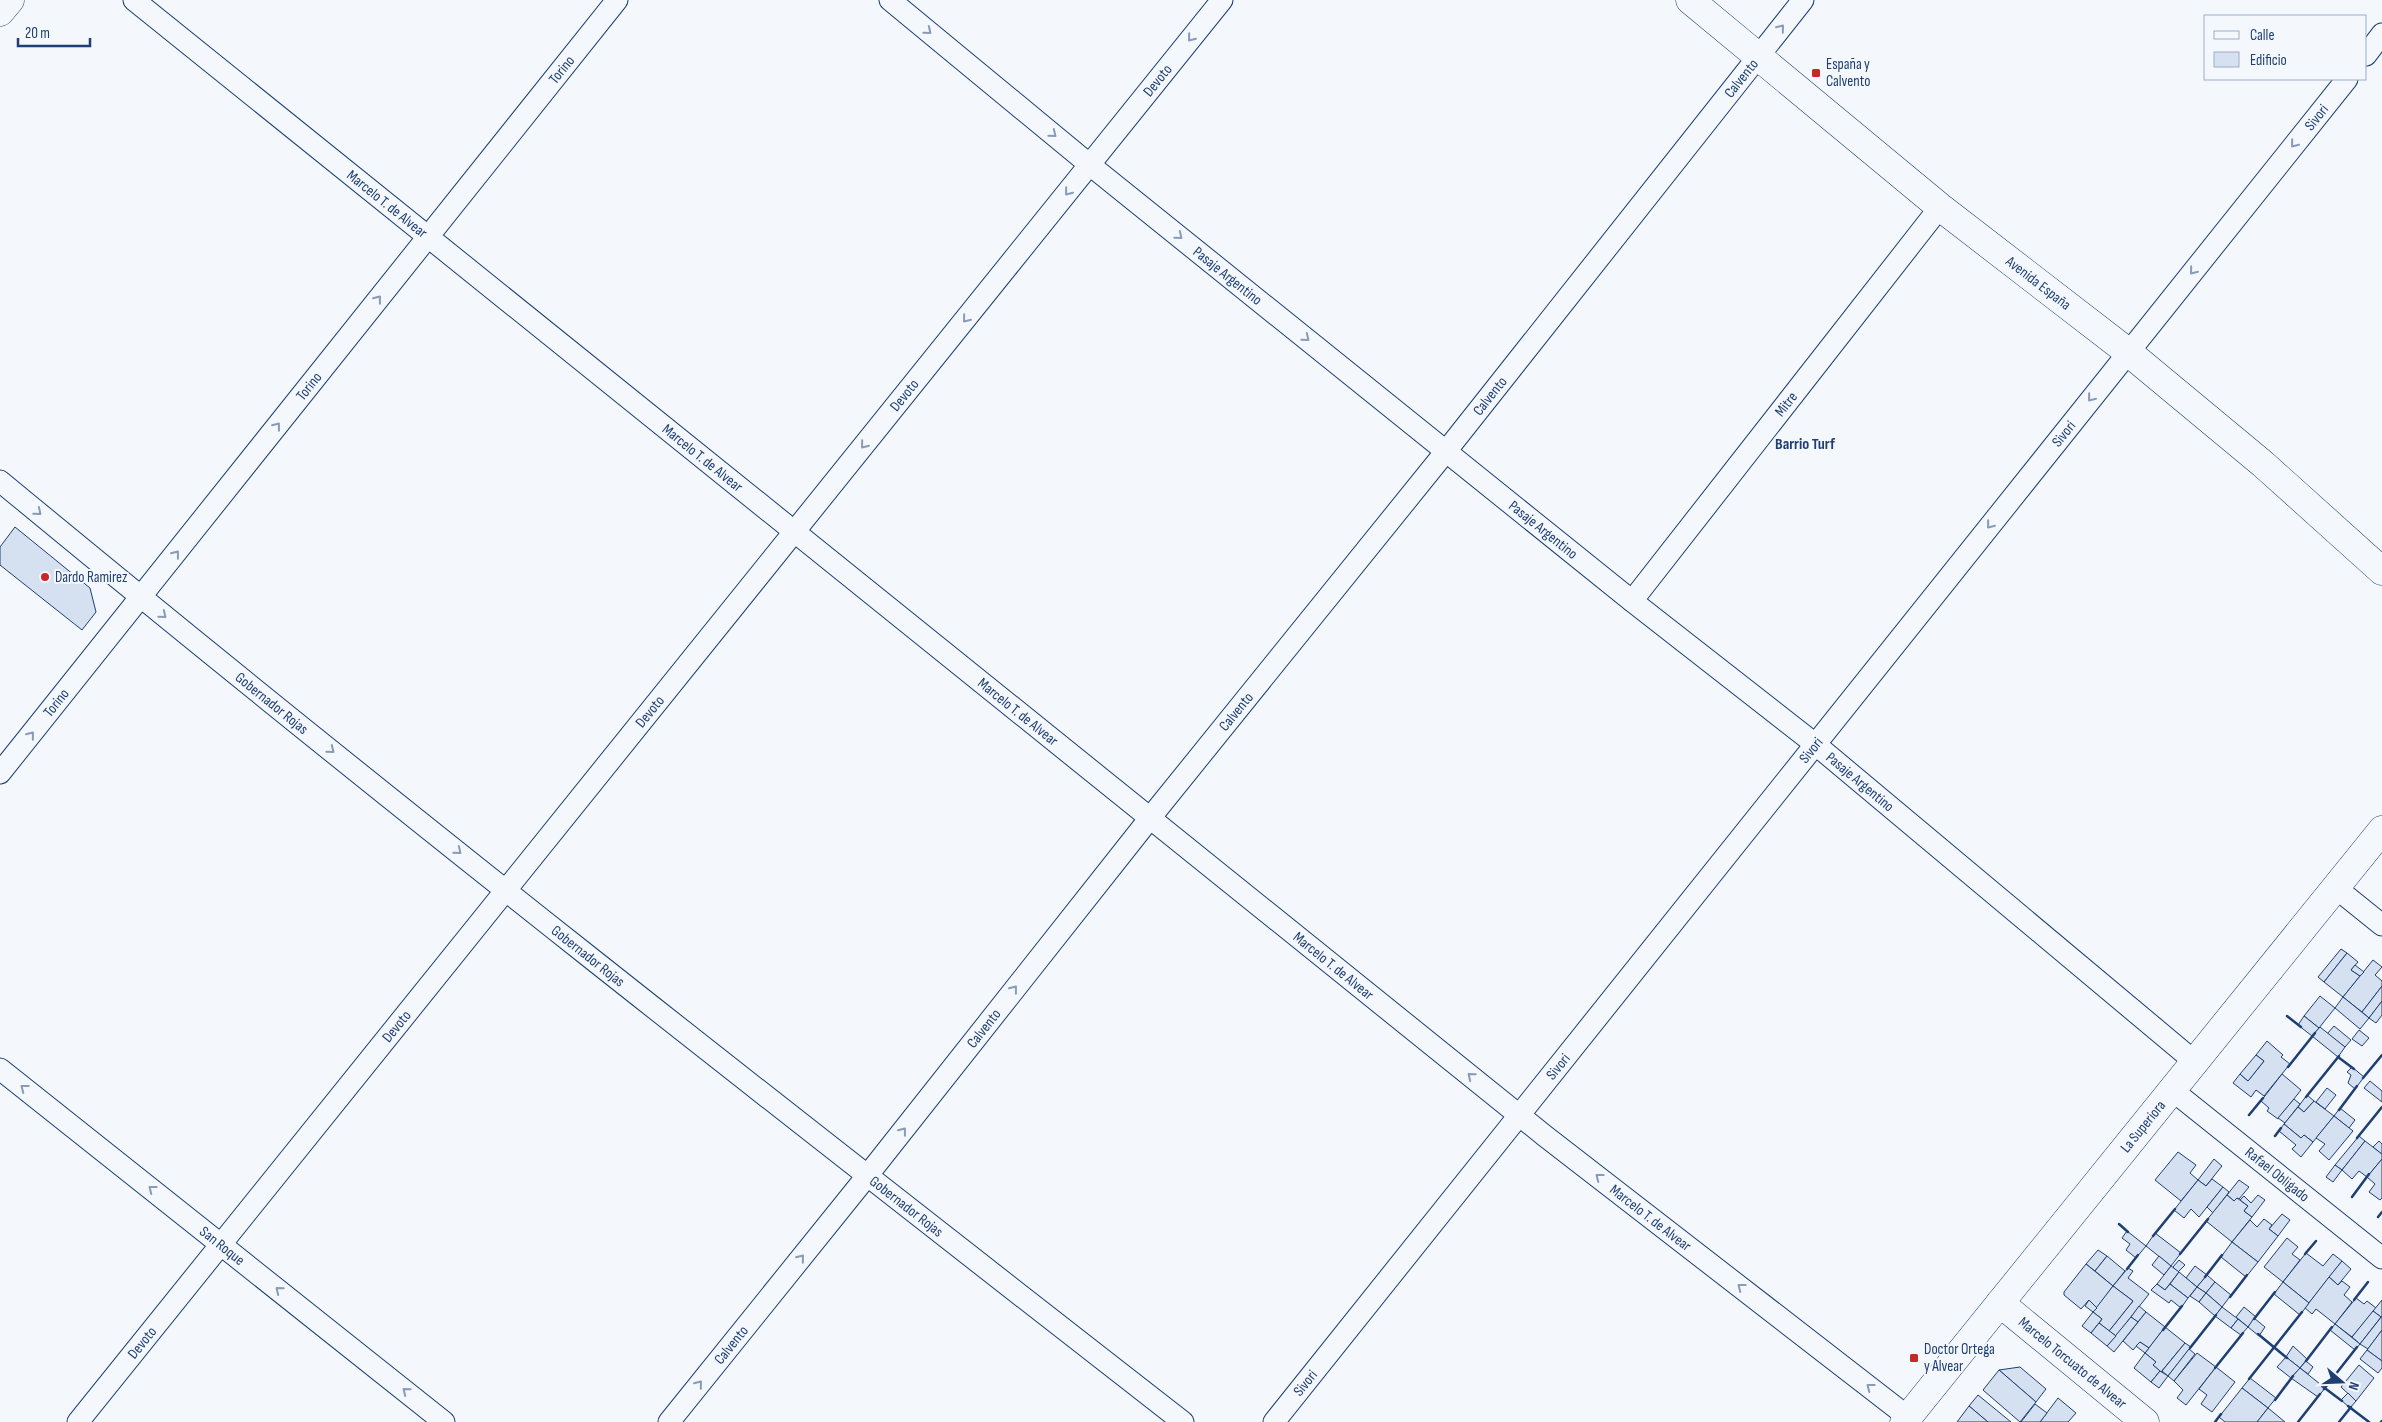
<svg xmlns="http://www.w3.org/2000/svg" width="2382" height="1422" viewBox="0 0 2382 1422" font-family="'Sofia Sans Condensed',sans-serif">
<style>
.building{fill:#d5e0f0;stroke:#1d3f73}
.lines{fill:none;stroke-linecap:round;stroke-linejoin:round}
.minor-casing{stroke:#1d3f73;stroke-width:23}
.tertiary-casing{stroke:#1d3f73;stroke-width:29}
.primary-casing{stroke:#1d3f73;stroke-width:29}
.minor{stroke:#f4f7fb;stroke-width:21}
.tertiary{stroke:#f4f7fb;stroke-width:28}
.primary{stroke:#f4f7fb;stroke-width:28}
.wall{stroke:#1d3f73;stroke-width:2.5}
.oneway{stroke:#889bb7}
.poi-dot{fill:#c62828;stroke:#f4f7fb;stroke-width:2}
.labels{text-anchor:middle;stroke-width:4;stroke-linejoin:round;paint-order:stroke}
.poi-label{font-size:15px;fill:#1d3f73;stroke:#f4f7fb;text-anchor:start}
.street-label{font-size:15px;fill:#1d3f73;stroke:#f4f7fb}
.neighbourhood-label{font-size:16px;font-weight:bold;fill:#1d3f73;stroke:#f4f7fb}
</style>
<rect width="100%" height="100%" fill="#f4f7fb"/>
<g class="building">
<polygon points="15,527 90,588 96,612 82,630 0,565 0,547"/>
<polygon points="2341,949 2347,953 2324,982 2318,977"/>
<polygon points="2347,953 2358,962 2351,970 2360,976 2343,997 2324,982"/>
<polygon points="2373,960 2382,967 2375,975 2382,981 2382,986 2362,1012 2343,997"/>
<polygon points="2355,965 2364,972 2360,976 2351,970"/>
<polygon points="2382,986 2382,1001 2369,1018 2362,1012"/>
<polygon points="2320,996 2335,1008 2319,1028 2304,1016"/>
<polygon points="2343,997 2369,1018 2360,1029 2335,1008"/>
<polygon points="2382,1001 2382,1015 2376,1023 2369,1018"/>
<polygon points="2304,1016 2319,1028 2312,1036 2298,1025"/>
<polygon points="2334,1026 2351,1040 2345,1047 2327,1034"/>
<polygon points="2320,1027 2345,1047 2338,1057 2312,1036"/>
<polygon points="2359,1030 2369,1038 2362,1046 2352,1039"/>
<polygon points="2267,1041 2283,1055 2281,1057 2290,1064 2264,1096 2256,1090 2251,1097 2233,1083 2240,1074 2248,1081 2264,1061 2256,1055"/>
<polygon points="2256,1055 2264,1061 2248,1081 2240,1074"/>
<polygon points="2352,1067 2364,1077 2355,1089 2348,1083 2351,1075 2347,1072"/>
<polygon points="2282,1074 2301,1090 2278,1119 2267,1111 2269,1108 2261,1101"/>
<polygon points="2370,1081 2382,1091 2382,1102 2364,1088"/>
<polygon points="2327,1088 2336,1095 2325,1109 2316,1102"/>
<polygon points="2307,1095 2314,1101 2304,1112 2298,1107"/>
<polygon points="2294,1099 2300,1104 2285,1123 2278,1118"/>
<polygon points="2314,1101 2334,1116 2313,1142 2304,1135 2301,1138 2284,1124 2298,1107 2304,1112"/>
<polygon points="2340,1108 2355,1120 2349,1128 2334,1116"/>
<polygon points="2334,1116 2353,1131 2329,1160 2319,1151 2325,1144 2316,1138"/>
<polygon points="2284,1124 2301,1138 2304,1135 2313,1142 2301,1157 2292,1149 2296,1145 2279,1131"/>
<polygon points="2359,1136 2365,1141 2342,1170 2335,1165"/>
<polygon points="2365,1141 2382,1154 2382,1159 2367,1177 2359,1171 2352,1179 2342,1170"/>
<polygon points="2379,1141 2382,1144 2382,1154 2373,1147"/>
<polygon points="2178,1152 2196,1165 2190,1173 2198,1180 2181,1201 2155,1180"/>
<polygon points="2214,1159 2222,1166 2206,1186 2198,1180"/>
<polygon points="2382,1159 2382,1198 2380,1200 2369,1192 2375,1184 2367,1177"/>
<polygon points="2335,1165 2342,1170 2333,1182 2326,1177"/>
<polygon points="2212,1179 2223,1187 2199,1217 2191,1209 2184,1218 2174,1210 2198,1180 2206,1186"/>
<polygon points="2239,1180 2249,1187 2239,1199 2237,1198 2234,1201 2227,1195"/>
<polygon points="2223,1187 2229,1192 2213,1213 2207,1207"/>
<polygon points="2227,1195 2234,1201 2237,1198 2248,1206 2244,1211 2252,1217 2232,1242 2206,1221"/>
<polygon points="2258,1195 2265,1200 2252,1217 2244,1211 2248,1206 2240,1200 2244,1196 2251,1203"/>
<polygon points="2282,1214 2290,1220 2278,1236 2269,1229"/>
<polygon points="2264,1219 2272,1225 2269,1229 2278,1236 2258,1262 2232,1242 2250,1220 2257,1227"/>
<polygon points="2127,1231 2146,1246 2136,1258 2126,1250 2130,1244 2122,1238"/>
<polygon points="2155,1233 2181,1253 2171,1266 2146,1246"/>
<polygon points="2287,1238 2298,1247 2292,1254 2300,1260 2283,1282 2264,1267"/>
<polygon points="2232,1242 2258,1262 2246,1277 2221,1257"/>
<polygon points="2098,1250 2107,1256 2095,1271 2086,1264"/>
<polygon points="2306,1253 2323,1266 2333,1254 2342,1261 2309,1303 2283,1282"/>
<polygon points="2107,1256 2125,1271 2113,1286 2095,1271"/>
<polygon points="2159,1256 2171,1266 2164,1275 2152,1265"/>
<polygon points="2179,1260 2185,1265 2178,1272 2173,1267"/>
<polygon points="2342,1261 2351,1269 2338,1285 2329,1277"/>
<polygon points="2086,1264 2113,1286 2097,1308 2089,1300 2081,1309 2064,1295 2064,1292"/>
<polygon points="2171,1266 2179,1272 2165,1290 2157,1284"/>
<polygon points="2195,1266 2207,1275 2197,1287 2186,1278"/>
<polygon points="2128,1268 2133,1271 2128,1278 2149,1294 2116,1336 2109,1331 2133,1301 2113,1286"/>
<polygon points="2179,1272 2197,1287 2188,1298 2170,1284"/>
<polygon points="2207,1275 2215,1282 2206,1293 2197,1287"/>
<polygon points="2329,1277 2338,1285 2342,1281 2350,1287 2344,1295 2352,1302 2335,1324 2316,1309 2312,1314 2305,1308"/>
<polygon points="2215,1282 2231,1295 2222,1307 2206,1293"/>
<polygon points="2283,1282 2309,1303 2300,1315 2274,1294"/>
<polygon points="2157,1284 2165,1290 2170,1284 2188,1298 2181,1308 2171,1300 2169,1303 2151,1290"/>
<polygon points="2113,1286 2133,1301 2109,1331 2099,1323 2102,1319 2093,1312"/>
<polygon points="2197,1287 2206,1293 2199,1302 2190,1296"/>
<polygon points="2206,1293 2222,1307 2215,1316 2199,1302"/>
<polygon points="2356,1298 2364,1304 2367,1301 2376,1308 2352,1337 2335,1324"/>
<polygon points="2089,1300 2097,1308 2093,1312 2085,1306"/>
<polygon points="2382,1300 2382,1316 2381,1317 2373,1311"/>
<polygon points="2139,1306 2146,1312 2138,1322 2131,1317"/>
<polygon points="2222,1307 2238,1319 2231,1328 2215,1316"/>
<polygon points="2244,1307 2256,1317 2248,1327 2236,1317"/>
<polygon points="2373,1311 2381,1317 2360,1344 2352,1337"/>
<polygon points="2093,1312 2102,1319 2091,1333 2082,1326"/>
<polygon points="2146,1312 2165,1327 2149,1348 2140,1342 2133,1350 2123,1341"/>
<polygon points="2382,1316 2382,1330 2368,1349 2360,1344"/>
<polygon points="2131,1317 2138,1322 2114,1352 2107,1346"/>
<polygon points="2254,1318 2265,1327 2259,1336 2248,1327"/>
<polygon points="2238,1319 2248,1327 2241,1335 2231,1328"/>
<polygon points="2099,1323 2116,1336 2107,1346 2091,1333"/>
<polygon points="2335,1324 2360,1344 2355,1350 2330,1330"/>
<polygon points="2165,1327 2185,1343 2161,1372 2153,1365 2156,1362 2145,1353"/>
<polygon points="2382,1330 2382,1361 2367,1350"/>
<polygon points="2140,1342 2149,1348 2145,1353 2136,1346"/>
<polygon points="2185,1343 2191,1347 2168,1376 2162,1371"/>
<polygon points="2293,1346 2307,1359 2300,1368 2286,1357"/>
<polygon points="2189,1349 2195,1354 2174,1381 2168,1376"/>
<polygon points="2367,1350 2382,1361 2382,1368 2378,1373 2360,1359"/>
<polygon points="2145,1353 2156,1362 2153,1365 2160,1371 2151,1382 2134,1368"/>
<polygon points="2197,1353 2216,1367 2186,1405 2177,1398 2183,1390 2174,1381"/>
<polygon points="2286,1357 2300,1368 2291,1378 2277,1367"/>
<polygon points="2306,1361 2313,1367 2308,1374 2300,1368"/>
<polygon points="2359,1365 2374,1378 2356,1401 2341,1387"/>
<polygon points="2020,1367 2046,1389 2036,1402 1999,1370"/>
<polygon points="2216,1367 2235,1382 2212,1412 2201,1404 2207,1395 2199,1389"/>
<polygon points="2300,1368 2325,1388 2318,1397 2291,1378"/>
<polygon points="1999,1370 2036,1402 2020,1422 1983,1390"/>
<polygon points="2160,1371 2168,1376 2159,1388 2151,1382"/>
<polygon points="2250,1378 2276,1398 2268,1408 2242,1388"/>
<polygon points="2242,1388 2268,1408 2257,1422 2225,1422 2219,1417"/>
<polygon points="2348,1393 2356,1401 2350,1408 2341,1400"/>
<polygon points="1978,1395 2011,1422 1988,1422 1969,1406"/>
<polygon points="2058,1398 2076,1413 2068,1422 2040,1422"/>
<polygon points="2035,1404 2047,1413 2040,1422 2021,1422"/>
<polygon points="1969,1406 1988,1422 1957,1422"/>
<polygon points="2268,1408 2285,1422 2257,1422"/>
</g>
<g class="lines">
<g class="minor-casing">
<g id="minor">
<path id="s1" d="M134 0 1545 1136 1908 1417"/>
<path id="s2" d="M890 0 1090 165 1632 601 1815 744 2195 1062"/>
<polyline points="2366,55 2382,34"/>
<path id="s3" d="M0 481C388 802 785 1112 1183 1422"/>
<path id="s4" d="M1632 601 1940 207"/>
<path id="s5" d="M0 773 617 0"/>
<polyline points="2336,888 2382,925"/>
<path id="s6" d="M0 1069 444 1422"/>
<path id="s7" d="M2172 1090 2382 1258"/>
<path id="s8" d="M78 1422 1222 0"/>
<path id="s9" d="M669 1422 867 1176 1150 818 1447 450 1803 0"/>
<path id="s10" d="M1274 1422 2347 79"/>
</g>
</g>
<g class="tertiary-casing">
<g id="tertiary">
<path id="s11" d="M1690 0 1940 207 2128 352 2263 464 2382 571"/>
<polyline points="0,12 10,0"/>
<path id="s12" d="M2000 1303 2145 1422"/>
</g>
</g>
<g class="primary-casing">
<g id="primary">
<path id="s13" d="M1904 1422 2382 830"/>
</g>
</g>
<use href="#minor" class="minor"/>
<use href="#tertiary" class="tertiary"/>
<use href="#primary" class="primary"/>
<g class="wall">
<polyline points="2287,1016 2301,1027"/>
<polyline points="2338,1057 2354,1069"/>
<polyline points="2288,1067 2315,1033"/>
<polyline points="2363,1078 2382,1055"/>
<polyline points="2306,1097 2339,1056"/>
<polyline points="2339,1110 2357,1086"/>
<polyline points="2249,1115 2263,1098"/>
<polyline points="2275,1136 2281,1128"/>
<polyline points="2357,1138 2382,1107"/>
<polyline points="2352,1197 2369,1174"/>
<polyline points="2378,1217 2382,1212"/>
<polyline points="2119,1224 2128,1232"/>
<polyline points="2153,1236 2175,1209"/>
<polyline points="2180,1254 2208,1219"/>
<polyline points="2305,1254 2316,1241"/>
<polyline points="2127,1269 2138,1255"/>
<polyline points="2205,1277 2222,1255"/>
<polyline points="2230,1297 2247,1275"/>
<polyline points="2354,1300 2368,1282"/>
<polyline points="2254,1319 2275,1292"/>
<polyline points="2163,1330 2182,1306"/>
<polyline points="2258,1334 2287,1358"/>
<polyline points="2190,1348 2216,1315"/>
<polyline points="2306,1361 2332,1327"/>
<polyline points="2215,1368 2243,1333"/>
<polyline points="2249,1379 2302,1312"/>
<polyline points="2322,1386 2342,1401"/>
<polyline points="2324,1389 2357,1347"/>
<polyline points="2275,1400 2293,1376"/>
<polyline points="2348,1406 2369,1422"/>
<polyline points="2215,1422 2221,1414"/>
<polyline points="2298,1422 2320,1394"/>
<polyline points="2339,1422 2351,1407"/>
<polyline points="2381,1422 2382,1421"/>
</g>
</g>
<defs><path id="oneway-chevron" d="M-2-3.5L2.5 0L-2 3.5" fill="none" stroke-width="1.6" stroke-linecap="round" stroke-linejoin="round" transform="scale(1.25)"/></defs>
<g class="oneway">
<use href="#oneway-chevron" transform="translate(1781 28) rotate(-51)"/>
<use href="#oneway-chevron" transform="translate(928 31) rotate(39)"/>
<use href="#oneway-chevron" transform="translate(1191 38) rotate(129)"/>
<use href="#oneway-chevron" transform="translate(1053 134) rotate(39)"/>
<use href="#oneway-chevron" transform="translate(2294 144) rotate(129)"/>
<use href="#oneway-chevron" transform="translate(1068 192) rotate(129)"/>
<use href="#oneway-chevron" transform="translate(1179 236) rotate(39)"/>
<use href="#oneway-chevron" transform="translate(2193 271) rotate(129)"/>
<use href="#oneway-chevron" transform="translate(378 299) rotate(-52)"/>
<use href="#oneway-chevron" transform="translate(966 319) rotate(129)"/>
<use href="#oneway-chevron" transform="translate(1306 338) rotate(39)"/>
<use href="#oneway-chevron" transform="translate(2091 398) rotate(129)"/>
<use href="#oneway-chevron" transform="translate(277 426) rotate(-52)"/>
<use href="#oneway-chevron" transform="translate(864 445) rotate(129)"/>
<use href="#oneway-chevron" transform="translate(38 512) rotate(40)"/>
<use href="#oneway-chevron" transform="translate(1990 525) rotate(129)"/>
<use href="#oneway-chevron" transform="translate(176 554) rotate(-52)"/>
<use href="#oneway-chevron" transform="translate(163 615) rotate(39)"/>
<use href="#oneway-chevron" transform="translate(31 735) rotate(-51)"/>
<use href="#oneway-chevron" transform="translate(331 750) rotate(39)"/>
<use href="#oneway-chevron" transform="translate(458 851) rotate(39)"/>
<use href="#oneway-chevron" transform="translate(1014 989) rotate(-52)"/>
<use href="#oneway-chevron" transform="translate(1471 1076) rotate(-141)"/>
<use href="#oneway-chevron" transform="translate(24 1088) rotate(-142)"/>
<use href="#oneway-chevron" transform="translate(903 1131) rotate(-52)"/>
<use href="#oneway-chevron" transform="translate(1599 1177) rotate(-142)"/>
<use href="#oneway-chevron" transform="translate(152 1189) rotate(-142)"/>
<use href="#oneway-chevron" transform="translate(801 1258) rotate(-51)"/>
<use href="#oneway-chevron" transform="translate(1741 1287) rotate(-142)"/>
<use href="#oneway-chevron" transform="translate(279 1290) rotate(-141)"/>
<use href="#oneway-chevron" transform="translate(699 1384) rotate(-51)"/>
<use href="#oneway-chevron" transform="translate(1870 1387) rotate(-142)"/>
<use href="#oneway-chevron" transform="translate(406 1391) rotate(-141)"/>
</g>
<g class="poi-dot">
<rect x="1811" y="68" width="10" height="10" rx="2.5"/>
<circle cx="45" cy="577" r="5"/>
<rect x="1909" y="1353" width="10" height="10" rx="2.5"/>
</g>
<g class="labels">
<g class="poi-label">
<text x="1826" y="69">España y<tspan x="1826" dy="17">Calvento</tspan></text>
<text x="55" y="582">Dardo Ramirez</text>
<text x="1924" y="1354">Doctor Ortega<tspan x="1924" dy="17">y Alvear</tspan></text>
</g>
<g class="street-label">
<text dy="5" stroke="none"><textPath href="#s5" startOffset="900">Torino</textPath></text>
<text dy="5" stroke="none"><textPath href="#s9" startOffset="1719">Calvento</textPath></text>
<text dy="5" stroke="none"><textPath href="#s8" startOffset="1722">Devoto</textPath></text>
<text dy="5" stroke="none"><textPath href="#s10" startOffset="1670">Sivori</textPath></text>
<text dy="5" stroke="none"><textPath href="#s1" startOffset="325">Marcelo T. de Alvear</textPath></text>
<text dy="5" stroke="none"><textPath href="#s2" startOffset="436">Pasaje Argentino</textPath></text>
<text dy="5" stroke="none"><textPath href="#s11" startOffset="449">Avenida España</textPath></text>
<text dy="5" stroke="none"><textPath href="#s5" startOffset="495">Torino</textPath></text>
<text dy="5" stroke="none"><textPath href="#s8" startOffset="1318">Devoto</textPath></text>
<text dy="5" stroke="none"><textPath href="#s9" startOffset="1314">Calvento</textPath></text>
<text dy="5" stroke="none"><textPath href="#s4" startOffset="250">Mitre</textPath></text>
<text dy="5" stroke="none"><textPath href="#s10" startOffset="1265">Sivori</textPath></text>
<text dy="5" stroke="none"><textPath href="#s1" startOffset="730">Marcelo T. de Alvear</textPath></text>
<text dy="5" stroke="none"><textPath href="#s2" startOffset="841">Pasaje Argentino</textPath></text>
<text dy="5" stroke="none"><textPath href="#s3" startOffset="351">Gobernador Rojas</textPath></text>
<text dy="5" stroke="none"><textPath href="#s5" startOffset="90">Torino</textPath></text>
<text dy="5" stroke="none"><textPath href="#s8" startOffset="912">Devoto</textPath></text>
<text dy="5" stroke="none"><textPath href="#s9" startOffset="909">Calvento</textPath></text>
<text dy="5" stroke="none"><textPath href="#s1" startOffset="1135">Marcelo T. de Alvear</textPath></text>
<text dy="5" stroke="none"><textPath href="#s10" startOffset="860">Sivori</textPath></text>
<text dy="5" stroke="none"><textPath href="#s2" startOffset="1246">Pasaje Argentino</textPath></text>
<text dy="5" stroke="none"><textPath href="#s3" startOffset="756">Gobernador Rojas</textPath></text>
<text dy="5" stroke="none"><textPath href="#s1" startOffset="1540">Marcelo T. de Alvear</textPath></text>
<text dy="5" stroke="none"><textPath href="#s8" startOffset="508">Devoto</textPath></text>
<text dy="5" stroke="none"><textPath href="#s9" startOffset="504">Calvento</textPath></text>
<text dy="5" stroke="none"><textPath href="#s10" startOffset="455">Sivori</textPath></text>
<text dy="5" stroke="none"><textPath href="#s13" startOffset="380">La Superiora</textPath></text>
<text dy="5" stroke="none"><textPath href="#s7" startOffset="135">Rafael Obligado</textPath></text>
<text dy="5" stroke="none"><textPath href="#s3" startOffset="1161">Gobernador Rojas</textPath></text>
<text dy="5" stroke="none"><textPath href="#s1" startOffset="1945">Marcelo T. de Alvear</textPath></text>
<text dy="5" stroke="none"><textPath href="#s6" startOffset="284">San Roque</textPath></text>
<text dy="5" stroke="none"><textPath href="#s8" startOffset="102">Devoto</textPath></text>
<text dy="5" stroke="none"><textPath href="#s9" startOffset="99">Calvento</textPath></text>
<text dy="5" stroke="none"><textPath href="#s12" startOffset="94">Marcelo Torcuato de Alvear</textPath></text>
<text dy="5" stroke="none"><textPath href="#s10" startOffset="50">Sivori</textPath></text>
</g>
<g class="neighbourhood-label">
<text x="1805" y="449">Barrio Turf</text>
</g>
</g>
<rect x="2204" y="15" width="162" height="65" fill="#f4f7fb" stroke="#9eadc5"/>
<rect x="2214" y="31" width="25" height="8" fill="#f4f7fb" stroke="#9eadc5"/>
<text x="2250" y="40" font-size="15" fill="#1d3f73">Calle</text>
<rect x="2214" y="52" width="25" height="15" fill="#d5e0f0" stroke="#9eadc5"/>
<text x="2250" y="65" font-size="15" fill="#1d3f73">Edificio</text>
<g transform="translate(2342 1382) rotate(109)" stroke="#f4f7fb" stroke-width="4" paint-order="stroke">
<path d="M0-4L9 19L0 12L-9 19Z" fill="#1d3f73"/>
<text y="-8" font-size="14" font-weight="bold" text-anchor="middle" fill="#1d3f73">N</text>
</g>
<path d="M18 38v8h72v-8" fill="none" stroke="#1d3f73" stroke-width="2.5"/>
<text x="25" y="38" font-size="15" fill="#1d3f73" stroke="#f4f7fb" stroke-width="4" paint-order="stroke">20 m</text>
</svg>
